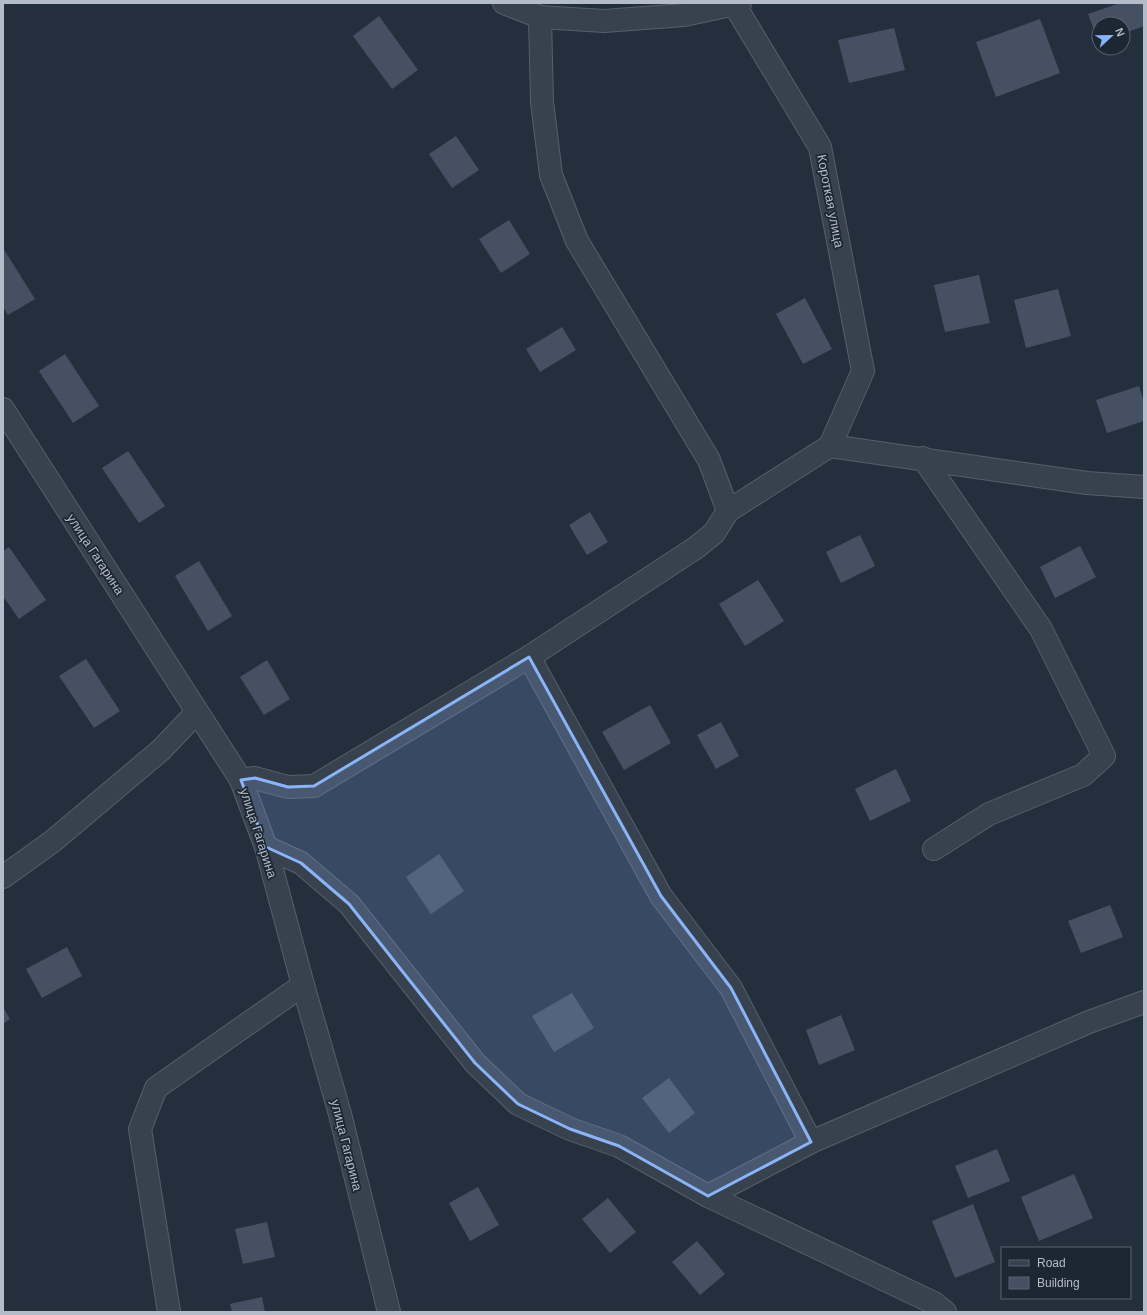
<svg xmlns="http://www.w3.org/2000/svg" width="1147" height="1315" viewBox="0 0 1147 1315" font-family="Arial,sans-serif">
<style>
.building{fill:#455162}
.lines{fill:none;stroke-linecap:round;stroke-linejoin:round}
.minor-casing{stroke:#565f6c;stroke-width:24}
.minor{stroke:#38414e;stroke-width:22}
.marked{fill:#8ab4f8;fill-opacity:0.2;stroke:#8ab4f8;stroke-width:3;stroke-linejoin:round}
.labels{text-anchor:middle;stroke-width:3.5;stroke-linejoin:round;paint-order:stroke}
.street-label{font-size:13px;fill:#b4bcc9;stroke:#1d2633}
</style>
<rect width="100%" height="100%" fill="#242f3e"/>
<g class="building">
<polygon points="1120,3 1144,3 1144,26 1123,34 1123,24 1099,24 1099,43 1088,14"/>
<polygon points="379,16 418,70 392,89 353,36"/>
<polygon points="1040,19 1060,73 996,97 976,42"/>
<polygon points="894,28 905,70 849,83 838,40"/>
<polygon points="456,136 479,170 452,188 429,154"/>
<polygon points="509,220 530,254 501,273 479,239"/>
<polygon points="3,248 35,299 8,315 3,307"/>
<polygon points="979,275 990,323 945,332 934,285"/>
<polygon points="1058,289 1071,336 1026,348 1014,300"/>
<polygon points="805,298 832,349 803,364 776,314"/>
<polygon points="562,327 576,350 540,372 526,349"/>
<polygon points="65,354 99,406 73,423 39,371"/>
<polygon points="1139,386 1144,403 1144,421 1107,433 1096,400"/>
<polygon points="128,451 165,506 139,523 102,468"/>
<polygon points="590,512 608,542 587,555 569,525"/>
<polygon points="860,535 875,566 841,583 826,552"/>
<polygon points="1080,546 1096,577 1055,598 1040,567"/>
<polygon points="9,547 46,600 19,619 3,596 3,551"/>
<polygon points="199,561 232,616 208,631 175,576"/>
<polygon points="758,580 784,621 745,646 719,604"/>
<polygon points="86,659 120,711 94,728 59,676"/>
<polygon points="267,660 290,699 264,715 240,677"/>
<polygon points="650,705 671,743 624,770 602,732"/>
<polygon points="721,722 739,756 716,769 697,735"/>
<polygon points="896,769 911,801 870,821 855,789"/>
<polygon points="439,854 464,891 431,914 406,877"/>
<polygon points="1110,905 1123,937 1081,953 1068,921"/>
<polygon points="67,947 82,976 42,998 26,969"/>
<polygon points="572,993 594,1028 554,1052 532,1016"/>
<polygon points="3,1007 10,1019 3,1024"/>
<polygon points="841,1015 855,1050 819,1065 806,1030"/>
<polygon points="669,1078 695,1113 669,1133 642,1098"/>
<polygon points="997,1149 1010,1181 968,1198 955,1166"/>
<polygon points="1074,1174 1093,1218 1039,1241 1021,1197"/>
<polygon points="478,1187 499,1225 470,1241 449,1203"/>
<polygon points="608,1198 636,1232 610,1253 582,1219"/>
<polygon points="973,1204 995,1262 955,1278 932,1221"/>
<polygon points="267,1222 275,1257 243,1264 235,1229"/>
<polygon points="697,1241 725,1274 700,1295 672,1262"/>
<polygon points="262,1297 265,1312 232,1312 230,1304"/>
</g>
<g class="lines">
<g class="minor-casing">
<g id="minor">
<polyline points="504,3 540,17 604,21 684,15 740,3"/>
<polyline points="3,409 241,780 266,847 303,985 340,1114 389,1312"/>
<polyline points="830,446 1087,483 1144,487"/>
<polyline points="923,458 1041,629 1104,756 1083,775 989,814 934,849"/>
<polyline points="728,511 830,446 863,371 820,147 734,4"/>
<polyline points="529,657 661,896 731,988 811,1142"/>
<polyline points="241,780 255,778 288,787 314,786 529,657 697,547 714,533 728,511 709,460 577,241 551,175 542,102 540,17"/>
<polyline points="266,847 301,863 349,904 475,1063 518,1104 570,1129 619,1146 708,1196 934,1303 945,1312"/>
<polyline points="3,877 53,841 161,750 197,712"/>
<polyline points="708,1196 811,1142 1089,1022 1144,1002"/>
<polyline points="169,1312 140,1129 156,1088 303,985"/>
</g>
</g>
<use href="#minor" class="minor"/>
</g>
<path class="marked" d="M529 657 661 896 731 988 811 1142 708 1196 619 1146 570 1129 518 1104 475 1063 349 904 301 863 266 847 241 780 255 778 288 787 314 786Z"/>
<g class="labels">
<g class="street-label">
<text transform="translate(831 201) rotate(79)" y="5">Короткая улица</text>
<text transform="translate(96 554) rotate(57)" y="5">улица Гагарина</text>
<text transform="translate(259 833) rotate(72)" y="5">улица Гагарина</text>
<text transform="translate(347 1145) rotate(76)" y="5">улица Гагарина</text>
</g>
</g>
<rect width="1147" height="1315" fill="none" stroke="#b4bcc9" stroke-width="8"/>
<rect x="1001" y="1247" width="130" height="52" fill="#1d2633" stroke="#59626f"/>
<rect x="1009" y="1260" width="20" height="6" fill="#38414e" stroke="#59626f"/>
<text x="1037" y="1267" font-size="12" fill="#b4bcc9">Road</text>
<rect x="1009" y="1277" width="20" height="12" fill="#455162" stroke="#59626f"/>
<text x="1037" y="1287" font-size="12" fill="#b4bcc9">Building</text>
<g transform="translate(1111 36) rotate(68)"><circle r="19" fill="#1d2633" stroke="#59626f"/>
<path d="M0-3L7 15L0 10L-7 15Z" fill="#8ab4f8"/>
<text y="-6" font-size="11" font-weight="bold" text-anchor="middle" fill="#b4bcc9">N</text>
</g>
</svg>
